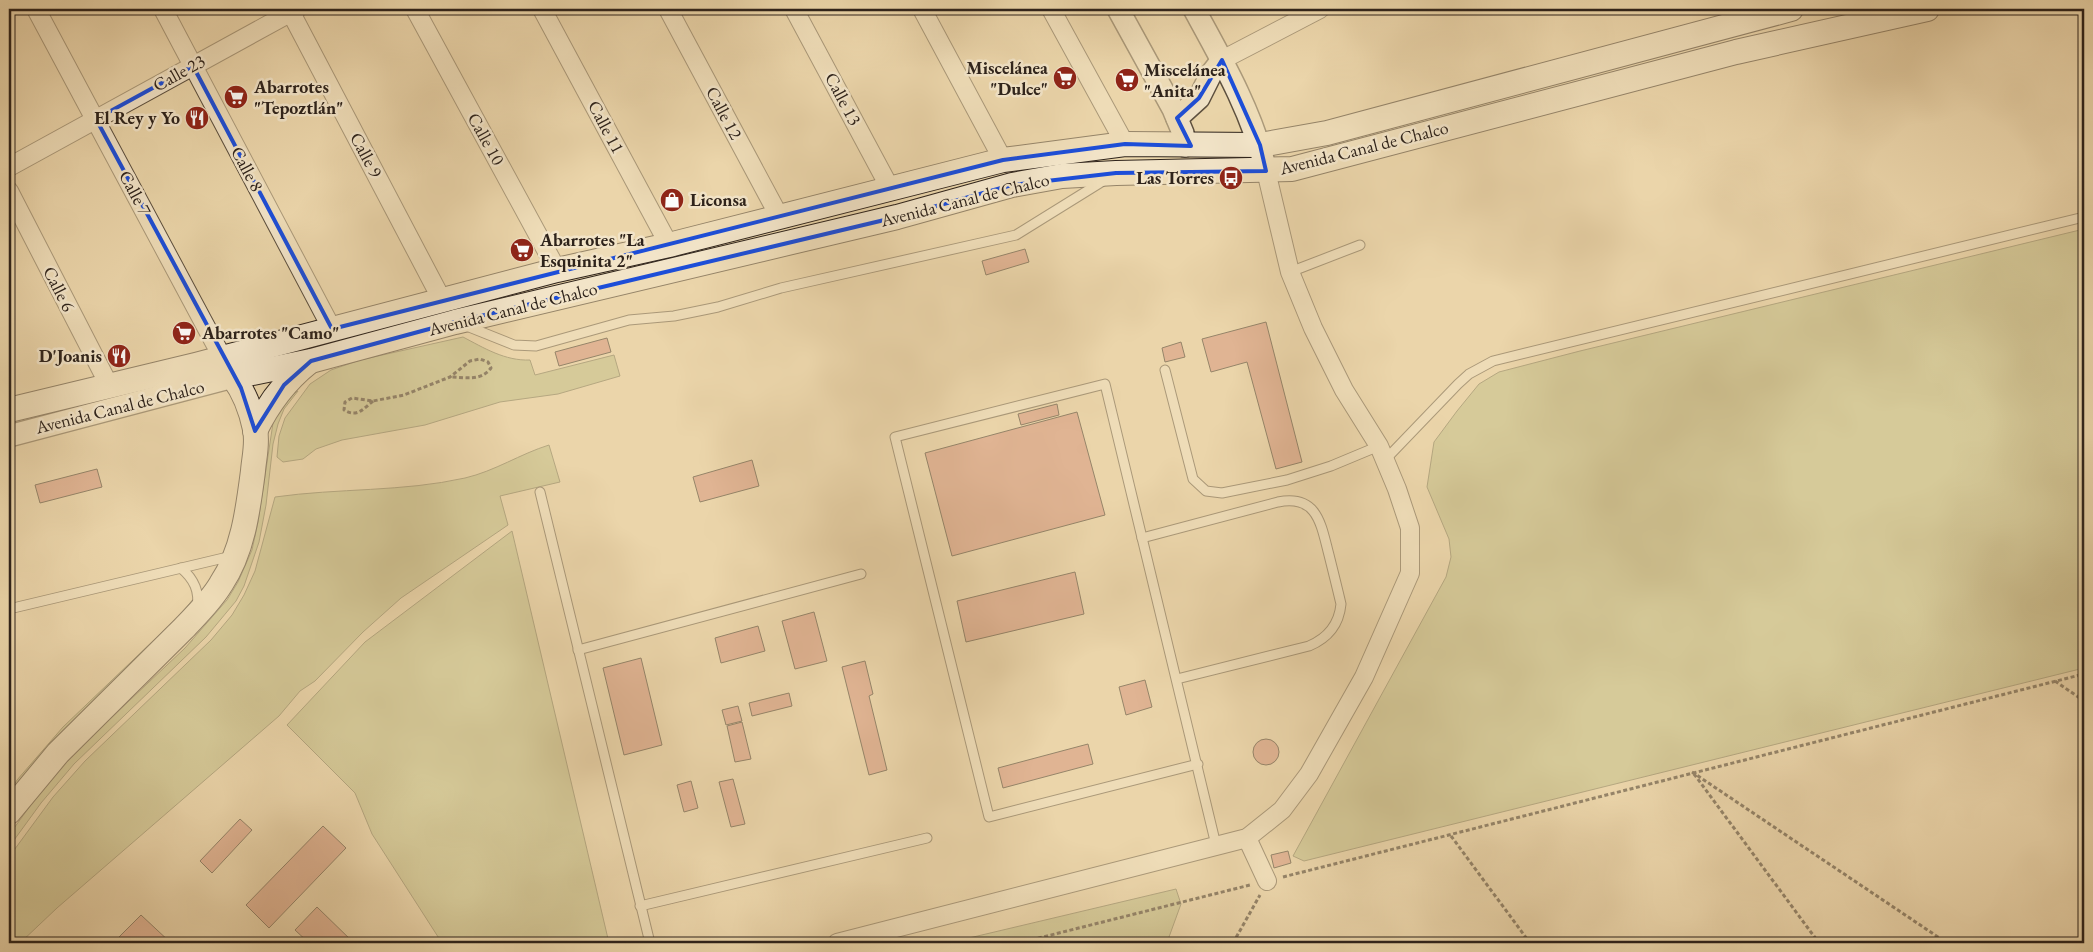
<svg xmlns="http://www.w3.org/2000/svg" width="2093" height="952" viewBox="0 0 2093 952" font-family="'EB Garamond',serif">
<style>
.green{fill:#bcbc85;stroke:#757050}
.building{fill:#d38d79;stroke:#2e231b}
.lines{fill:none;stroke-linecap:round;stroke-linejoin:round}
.service-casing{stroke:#5d503f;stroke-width:11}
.minor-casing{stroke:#5d503f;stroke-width:20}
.tertiary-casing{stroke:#5d503f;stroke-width:24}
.secondary-casing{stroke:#2e231b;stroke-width:26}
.path{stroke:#2e231b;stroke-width:3;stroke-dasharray:4 2.5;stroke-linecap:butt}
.service{stroke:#f2e4c8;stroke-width:9}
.minor{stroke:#f2e4c8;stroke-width:18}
.tertiary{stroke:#f2e4c8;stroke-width:21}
.secondary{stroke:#f2e4c8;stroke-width:24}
.marked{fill:none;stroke:#1d4ed8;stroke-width:4;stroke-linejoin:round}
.labels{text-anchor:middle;stroke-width:5;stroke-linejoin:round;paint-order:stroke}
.poi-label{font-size:18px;font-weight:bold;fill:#2e231b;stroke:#f2e4c8;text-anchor:start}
.street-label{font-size:18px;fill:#2e231b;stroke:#f2e4c8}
</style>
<rect width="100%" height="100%" fill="#ebd6aa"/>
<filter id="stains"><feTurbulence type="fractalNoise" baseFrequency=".004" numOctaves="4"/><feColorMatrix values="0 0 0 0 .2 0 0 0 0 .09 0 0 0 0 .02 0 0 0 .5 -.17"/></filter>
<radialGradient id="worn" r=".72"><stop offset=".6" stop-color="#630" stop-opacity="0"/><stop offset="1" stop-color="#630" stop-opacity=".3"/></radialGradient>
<g class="green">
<polygon points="2084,229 2084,668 1304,861 1293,856 1446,577 1451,557 1449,539 1427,487 1434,442 1457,411 1479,384 1499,372 1580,351"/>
<path d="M463 337C484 348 505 361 530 360L535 375 614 355 620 376 558 394 500 402 425 425 342 440 316 449 303 459 283 462 277 457 279 436 285 418 310 384 331 370 360 360Z"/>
<path d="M298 391 284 409 278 424 273 444 266 505 259 542 244 586 236 601 206 637 74 764 41 803 9 847V835L38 795 74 753 185 648 227 600 238 582 252 550 258 522 273 423C278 409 285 398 298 391Z"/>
<path d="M549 445 560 482 500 496 508 525 401 598 363 632 315 681 300 691 279 716 57 908 20 943H9V857L53 797 85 761 211 640 232 615 244 595 255 571 275 497C338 488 403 492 465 478 495 471 520 454 549 445Z"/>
<polygon points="512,531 609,943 442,943 372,834 355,793 287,725 365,642"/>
<polygon points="201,590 204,600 9,804 9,793 17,780 63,727 178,617"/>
<polygon points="1176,889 1181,904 1169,937 1173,943 948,943"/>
</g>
<g class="building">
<polygon points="1025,249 1029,262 986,275 982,261"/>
<polygon points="1266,322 1302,462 1276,469 1247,362 1211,372 1202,339"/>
<polygon points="607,338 611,352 559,366 555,352"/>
<polygon points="1181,342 1185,357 1165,362 1162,348"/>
<polygon points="1057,404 1059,415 1021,425 1018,414"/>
<polygon points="1077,412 1105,515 952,556 925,453"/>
<polygon points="752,460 759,486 700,502 693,477"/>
<polygon points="97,469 102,487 40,503 35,485"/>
<polygon points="1075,572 1084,614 966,642 957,601"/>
<polygon points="814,612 827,661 795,669 782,621"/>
<polygon points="758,626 765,651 721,663 715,638"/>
<polygon points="641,658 662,745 624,755 603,668"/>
<polygon points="865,661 873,694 869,696 887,770 869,775 842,667"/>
<polygon points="1145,680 1152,707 1126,715 1119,687"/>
<polygon points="789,693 792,706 752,716 749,703"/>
<polygon points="738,706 742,721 726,725 722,710"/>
<polygon points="742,722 751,759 735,762 727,726"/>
<circle cx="1266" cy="752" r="13"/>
<polygon points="1088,744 1093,764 1003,788 998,768"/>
<polygon points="733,779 745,824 731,827 719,782"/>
<polygon points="691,781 698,808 684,812 677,785"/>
<polygon points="240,819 252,830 212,873 200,861"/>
<polygon points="323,826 346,848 269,928 246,905"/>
<polygon points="1288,851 1291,863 1274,868 1271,855"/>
<polygon points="317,907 354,943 309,943 295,930"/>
<polygon points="141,915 171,943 122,943 117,939"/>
</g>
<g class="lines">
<g class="service-casing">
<g id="service">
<polyline points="1290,272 1360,245"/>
<polyline points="464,325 514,345 536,346 629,320 674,316 718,307 781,288 1016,235 1103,181"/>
<polyline points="1165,370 1193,479 1206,491 1222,493 1287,480 1331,466 1379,446"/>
<polyline points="1385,460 1458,384 1469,374 1493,361 2084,217"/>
<polyline points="540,492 650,943"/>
<path d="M1142 538 1278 502C1318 494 1321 525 1329 555 1333 571 1337 587 1341 604 1339 625 1328 638 1309 646L1177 679"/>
<path d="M181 568C194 579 200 591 197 608"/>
<polyline points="9,609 232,556"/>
<polyline points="578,650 861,574"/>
<polyline points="1198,764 989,817 895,437 1105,384 1216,845"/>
<polyline points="640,906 927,838"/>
</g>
</g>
<g class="minor-casing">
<g id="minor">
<polyline points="36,9 228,368"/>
<polyline points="163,9 332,329"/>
<polyline points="289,9 442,300"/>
<polyline points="415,9 557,270"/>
<polyline points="542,9 669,245"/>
<polyline points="668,9 779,216"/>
<polyline points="794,9 891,190"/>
<polyline points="922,9 1003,160"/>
<polyline points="1051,9 1125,144"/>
<polyline points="1222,60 1320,9"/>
<polyline points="9,167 297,9"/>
<polyline points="9,191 110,387"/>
<polyline points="1247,838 1267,881"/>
<polyline points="837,943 1247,838 1282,810 1309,774 1364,677 1410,573 1410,528 1397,489 1379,446 1344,390 1313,328 1290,272 1266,171"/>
</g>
</g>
<g class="tertiary-casing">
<g id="tertiary">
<polyline points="1118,9 1173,109 1183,133 1185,146"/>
<path d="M1194 9C1222 60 1253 114 1266 171"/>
<polyline points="1177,118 1199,98 1211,74 1222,60"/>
<polyline points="9,436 233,377"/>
</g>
</g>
<g class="secondary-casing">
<g id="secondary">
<polyline points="9,410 196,365 557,270 669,245 1003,160 1125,144 1260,145 1327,133 1791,9"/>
<path d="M255 431C268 404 285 381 309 362"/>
<path d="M9 812 58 753 184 628C197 614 211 601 221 584 243 551 248 510 253 471 254 458 258 443 255 429 251 410 245 393 233 377L311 361 455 322 897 217 1012 185 1062 176 1116 173 1292 169 1736 52 1927 9"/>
</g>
</g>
<g class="path">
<path d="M373 401C363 409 357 418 344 410L345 402 352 398 373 401 404 395 450 377 470 361 480 359 488 362 491 368C480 382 466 377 450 377"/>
<polyline points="2055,681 2084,701"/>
<polyline points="1692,772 1947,943"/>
<polyline points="1694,774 1819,943"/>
<polyline points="1451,836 1530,943"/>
<polyline points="1283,877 2084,674"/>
<polyline points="1019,943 1250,885"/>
<polyline points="1233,943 1260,895"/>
</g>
<use href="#service" class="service"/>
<use href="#minor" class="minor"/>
<use href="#tertiary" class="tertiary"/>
<use href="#secondary" class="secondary"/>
</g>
<path d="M0 0H2093V952H0ZM1222 60 1260 145 1266 171 1116 173 1012 185 897 217 455 322 311 361 284 385 255 431 241 388 96 119 193 66 332 329 1003 160 1125 144 1191 146 1177 118 1199 98Z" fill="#ebd6aa" fill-opacity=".55" fill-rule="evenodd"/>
<path class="marked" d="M1222 60 1260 145 1266 171 1116 173 1012 185 897 217 455 322 311 361 284 385 255 431 241 388 96 119 193 66 332 329 1003 160 1125 144 1191 146 1177 118 1199 98Z"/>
<defs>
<g id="supermarket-disc" transform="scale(1.25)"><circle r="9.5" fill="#8f2418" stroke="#f2e4c8"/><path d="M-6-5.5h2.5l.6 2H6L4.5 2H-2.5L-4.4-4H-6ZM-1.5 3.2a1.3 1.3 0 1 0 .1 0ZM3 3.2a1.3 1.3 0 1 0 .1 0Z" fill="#fff"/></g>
<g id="restaurant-disc" transform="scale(1.25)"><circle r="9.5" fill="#8f2418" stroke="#f2e4c8"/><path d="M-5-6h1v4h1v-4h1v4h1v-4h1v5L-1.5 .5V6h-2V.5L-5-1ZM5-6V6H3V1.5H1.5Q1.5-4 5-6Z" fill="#fff"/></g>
<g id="bus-disc" transform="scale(1.25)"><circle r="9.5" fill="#8f2418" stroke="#f2e4c8"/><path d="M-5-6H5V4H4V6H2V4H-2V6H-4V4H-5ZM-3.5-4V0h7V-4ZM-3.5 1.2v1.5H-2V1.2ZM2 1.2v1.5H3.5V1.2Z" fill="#fff"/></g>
<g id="shop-disc" transform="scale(1.25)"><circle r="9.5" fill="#8f2418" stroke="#f2e4c8"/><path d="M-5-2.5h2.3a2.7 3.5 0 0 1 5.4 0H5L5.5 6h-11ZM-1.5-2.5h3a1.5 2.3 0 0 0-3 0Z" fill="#fff"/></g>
</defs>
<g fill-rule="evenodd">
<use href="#supermarket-disc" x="1065" y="78"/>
<use href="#supermarket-disc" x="1127" y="80"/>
<use href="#supermarket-disc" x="236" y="97"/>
<use href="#restaurant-disc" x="197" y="118"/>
<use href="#bus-disc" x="1231" y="178"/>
<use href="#shop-disc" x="672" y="200"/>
<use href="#supermarket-disc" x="522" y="250"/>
<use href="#supermarket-disc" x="184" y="333"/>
<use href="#restaurant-disc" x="119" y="356"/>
</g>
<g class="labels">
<g class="poi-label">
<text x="1048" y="74" text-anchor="end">Miscelánea<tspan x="1048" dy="21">"Dulce"</tspan></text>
<text x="1144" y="76">Miscelánea<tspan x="1144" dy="21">"Anita"</tspan></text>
<text x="254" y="93">Abarrotes<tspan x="254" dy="21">"Tepoztlán"</tspan></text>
<text x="180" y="124" text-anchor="end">El Rey y Yo</text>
<text x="1214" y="184" text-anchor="end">Las Torres</text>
<text x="690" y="206">Liconsa</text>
<text x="540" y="246">Abarrotes "La<tspan x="540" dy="21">Esquinita 2"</tspan></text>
<text x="202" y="339">Abarrotes "Camo"</text>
<text x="102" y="362" text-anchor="end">D'Joanis</text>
</g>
<g class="street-label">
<text transform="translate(179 73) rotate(-29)" y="6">Calle 23</text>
<text transform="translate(843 99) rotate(62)" y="6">Calle 13</text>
<text transform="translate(724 113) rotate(62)" y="6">Calle 12</text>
<text transform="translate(606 127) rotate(62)" y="6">Calle 11</text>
<text transform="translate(486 139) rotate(61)" y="6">Calle 10</text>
<text transform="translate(1364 148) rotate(-14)" y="6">Avenida Canal de Chalco</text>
<text transform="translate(366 155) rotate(62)" y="6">Calle 9</text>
<text transform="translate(247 169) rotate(62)" y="6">Calle 8</text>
<text transform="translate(135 193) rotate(62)" y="6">Calle 7</text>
<text transform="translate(965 200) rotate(-14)" y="6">Avenida Canal de Chalco</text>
<text transform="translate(59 289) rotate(63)" y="6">Calle 6</text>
<text transform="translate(513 309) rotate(-14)" y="6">Avenida Canal de Chalco</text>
<text transform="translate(120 407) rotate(-14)" y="6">Avenida Canal de Chalco</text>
</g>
</g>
<rect width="2093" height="952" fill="none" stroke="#ebd6aa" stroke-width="30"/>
<rect x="10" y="10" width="2073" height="932" fill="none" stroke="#2e231b" stroke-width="2.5"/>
<rect x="15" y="15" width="2063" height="922" fill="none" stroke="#2e231b"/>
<rect width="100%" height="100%" filter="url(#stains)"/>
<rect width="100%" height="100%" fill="url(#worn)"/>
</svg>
